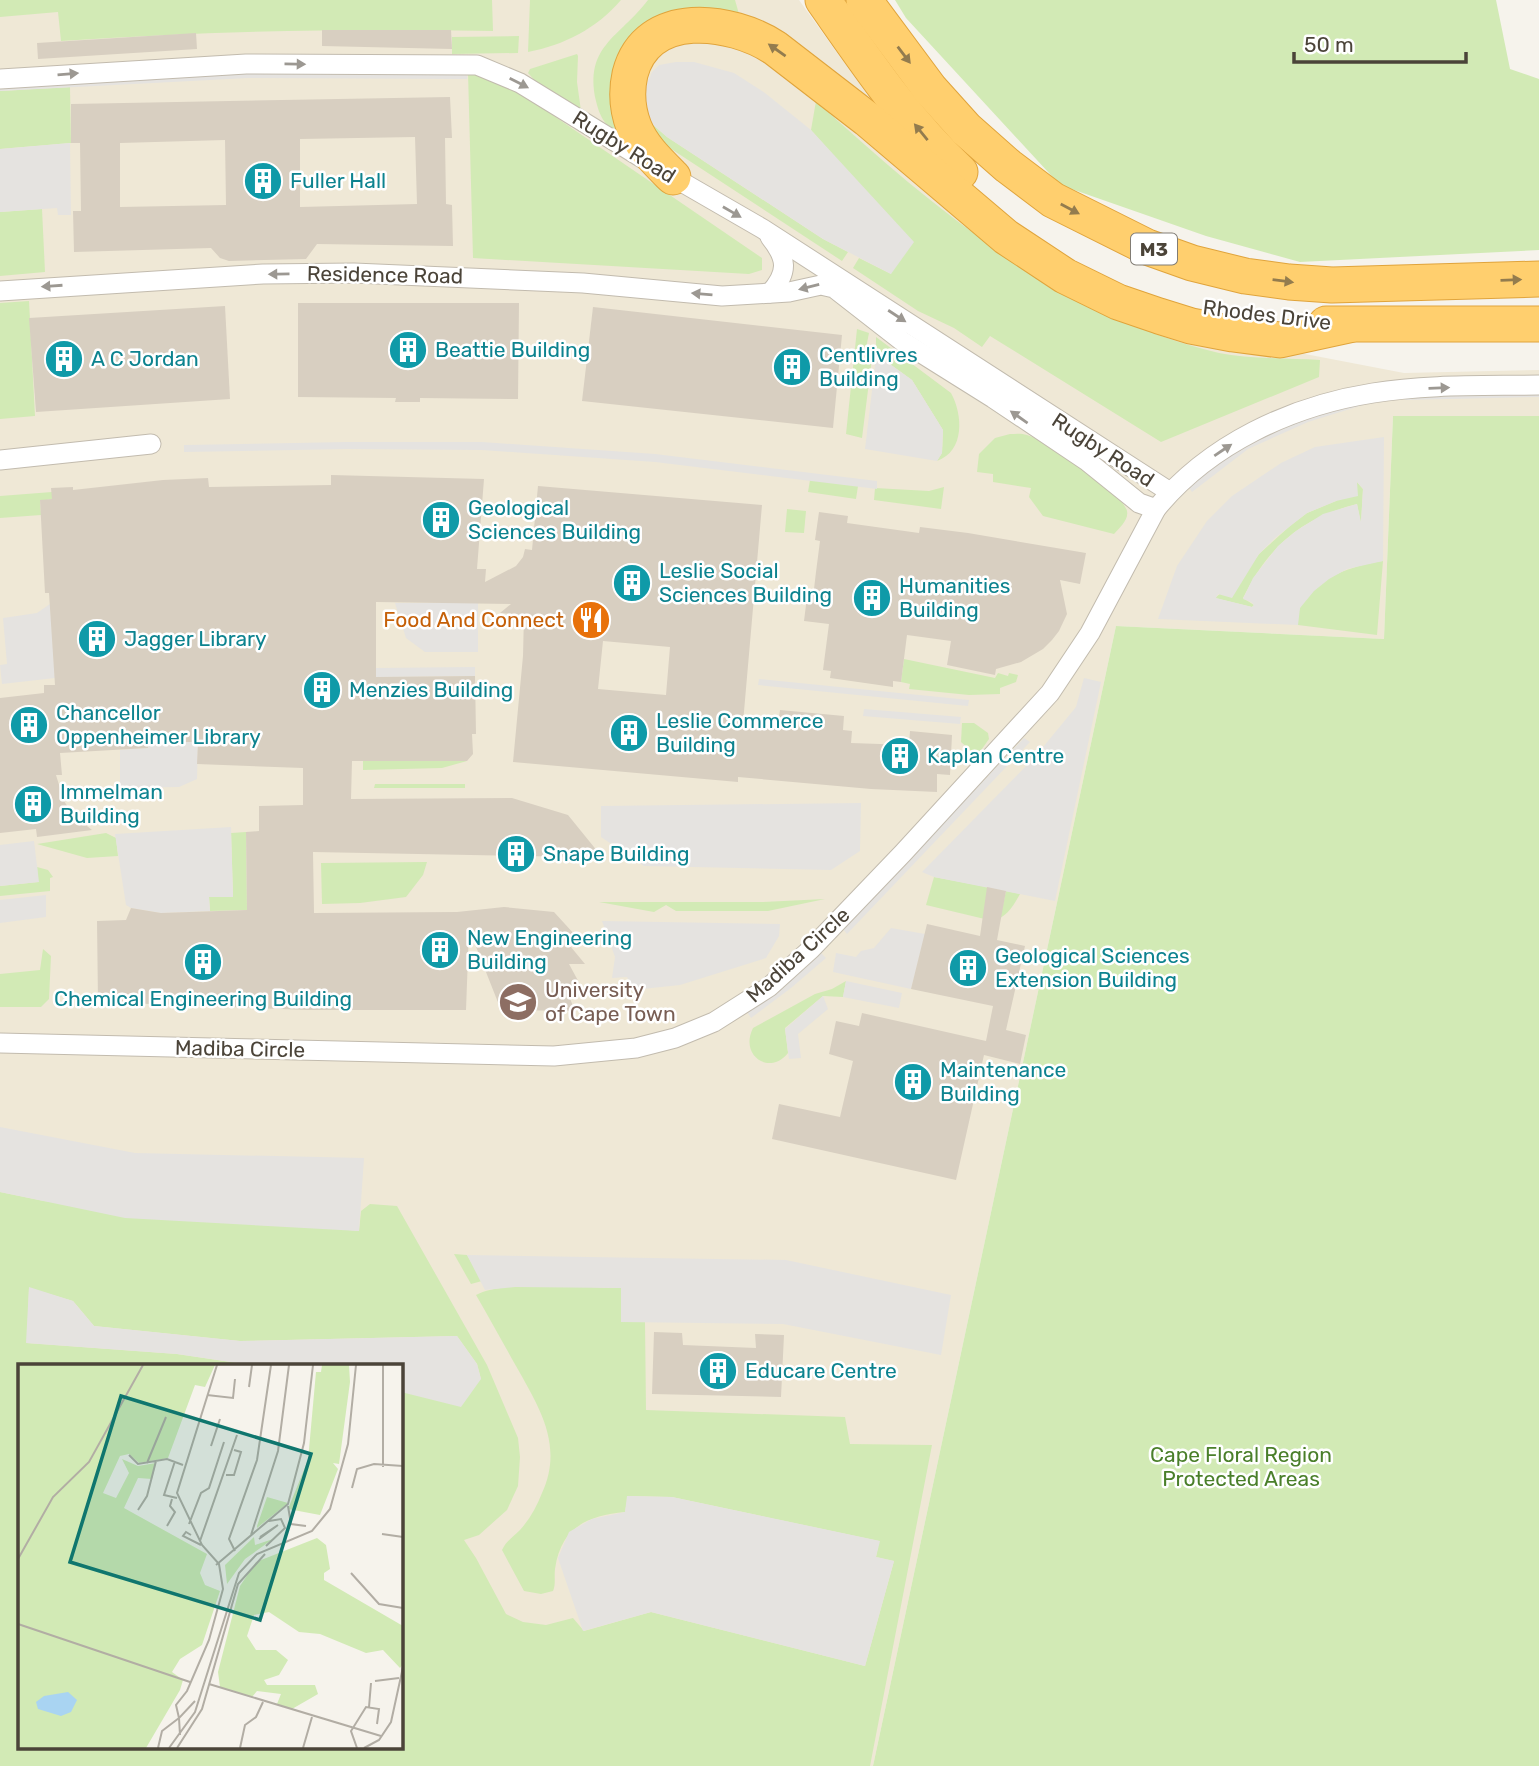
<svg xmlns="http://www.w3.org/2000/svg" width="1539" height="1766" viewBox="0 0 1539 1766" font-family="Rubik,sans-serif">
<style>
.education{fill:#efe8d6}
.green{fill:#d2eab5;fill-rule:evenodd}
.parking{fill:#e5e3e0;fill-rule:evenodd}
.building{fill:#d8cfc1;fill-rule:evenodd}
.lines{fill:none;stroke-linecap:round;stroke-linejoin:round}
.street-casing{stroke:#c2bbae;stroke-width:21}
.highway-casing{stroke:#e0a43c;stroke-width:37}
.street{stroke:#fff;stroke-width:19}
.highway{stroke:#ffcf6e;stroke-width:35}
.oneway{fill:#937c4e}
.oneway2{fill:#9c9892}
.labels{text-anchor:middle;stroke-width:5;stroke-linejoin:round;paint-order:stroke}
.shield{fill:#fff;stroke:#817c74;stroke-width:2}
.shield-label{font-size:19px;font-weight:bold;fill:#4b4439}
.street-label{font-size:21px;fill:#4b4439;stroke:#fff}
.culture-label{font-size:21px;fill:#0d838f;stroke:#fff;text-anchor:start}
.food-label{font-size:21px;fill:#c56008;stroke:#fff;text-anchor:end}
.education-label{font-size:21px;fill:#785e54;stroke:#fff;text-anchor:start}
.park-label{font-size:21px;fill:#4a7f2a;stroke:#fff}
.inset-road{fill:none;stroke:#b2ada4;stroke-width:2}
.view{fill:#0f766e;fill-opacity:0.15;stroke:#0f766e;stroke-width:3.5}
.inset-edge{fill:none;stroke:#4b4439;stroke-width:3.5}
</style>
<rect width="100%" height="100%" fill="#f6f3ec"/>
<polygon class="education" points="0,0 799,0 879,111 911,175 1180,330 1404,373 1539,370 1539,416 1393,416 1384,639 1116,626 873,1766 268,1766 401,1747 401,1365 19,1365 0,1703"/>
<g class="green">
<path d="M0 0H492L493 31C349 28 205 31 61 41L58 12 0 17Z"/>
<path d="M530 0H621C596 29 564 45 528 52Z"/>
<path d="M648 0H735L739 14 665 23 627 136C608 129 601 122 596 101 584 46 619 38 648 0Z"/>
<polygon points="895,0 1496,0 1510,69 1539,79 1539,250 1300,262 1206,236 1060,185 906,18"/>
<polygon points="519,36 518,53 452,54 452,37"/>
<polygon points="577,54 578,56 577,82 581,111 538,84 528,73 530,69"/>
<polygon points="468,72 513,88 762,258 762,270 749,274 473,258"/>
<polygon points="70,87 71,143 0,149 0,91"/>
<path d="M816 101C933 208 1061 316 1219 353 1248 359 1289 358 1320 360L1319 377 1161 442 990 336 982 347 954 328 918 311 853 268 859 258 891 274 874 201 811 130Z"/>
<polygon points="651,123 667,137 823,239 848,252 842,261 656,139"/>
<polygon points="42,209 45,272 0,276 0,212"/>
<polygon points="29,301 35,416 0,419 0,303"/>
<polygon points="857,329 869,333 865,353 872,358 862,438 846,434"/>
<path d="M876 337 951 393C963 415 965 451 937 461L942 453 943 430 912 380 887 362 876 357Z"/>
<polygon points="1393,416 1539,416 1539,1766 873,1766 1116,626 1384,639"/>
<path d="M1010 434C1015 434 1021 433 1027 435 1047 441 1123 492 1127 511 1129 520 1119 528 1114 534L1043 516 1029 497 1031 488 993 482V474L977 472 979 454 995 438Z"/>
<polygon points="810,480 858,486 856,499 808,492"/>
<path d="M1357 482 1363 489 1361 524 1357 504C1301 518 1268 547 1243 598L1254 605 1252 607 1215 598 1247 571 1259 554 1291 525 1307 513 1336 501Z"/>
<polygon points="944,487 941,509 874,500 875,488 929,491"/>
<polygon points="52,492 52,499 40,501 41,515 0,518 0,496"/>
<polygon points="787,509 806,511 804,533 785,532"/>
<path d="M1383 561 1377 635 1298 625C1298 620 1298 612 1300 608 1313 578 1354 565 1383 561Z"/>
<polygon points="904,659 995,678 998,673 1008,676 1009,673 1018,675 1016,682 1000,688 1000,694 969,695 909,689 910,684 901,682"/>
<polygon points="962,723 974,723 988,733 989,739 977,756 961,742"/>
<polygon points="363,761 467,761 442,768 363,770"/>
<polygon points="375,784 465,784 465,788 374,788"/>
<polygon points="246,832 247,910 210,911 209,897 233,896 231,833"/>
<polygon points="106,833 116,838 118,856 87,858 37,844"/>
<polygon points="427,862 423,875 406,897 360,903 322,904 321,863"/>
<polygon points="37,867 48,870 53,877 50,878 50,891 0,896 0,886 38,882"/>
<path d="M934 877 987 887 1002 909 1006 891 1020 894C1013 906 1007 917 993 921L926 905Z"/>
<polygon points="825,899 768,911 676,911 666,905 654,912 599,902 763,902"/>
<polygon points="43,949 51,956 49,999 41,1007 0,1007 0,974 40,970"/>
<path d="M846 981 843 997 823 996 785 1028 788 1053C770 1076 739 1056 753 1028L815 994 832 989Z"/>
<path d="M0 1192 44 1201 359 1231 361 1211 370 1204 397 1206 487 1365 518 1438 520 1457 518 1486 507 1510 479 1535 464 1540 476 1558 506 1614 523 1622 546 1625 573 1618 584 1631 651 1612 865 1666 894 1561 876 1557 879 1541 672 1497 628 1496 625 1512C587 1516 561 1527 555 1569 554 1577 556 1584 553 1591L541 1594 524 1591 502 1550C506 1541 513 1537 520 1530 530 1519 537 1506 542 1493 564 1445 539 1407 516 1366 503 1343 490 1319 476 1295 505 1279 586 1288 621 1288V1322H645L646 1410 845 1417 850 1444 932 1445 870 1766H0ZM29 1288 73 1301 94 1326 240 1341 457 1336 477 1364 481 1379 401 1392V1386V1747H19V1365H251L177 1354 27 1343Z"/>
<polygon points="454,1254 467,1255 482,1281 471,1284"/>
</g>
<g class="parking">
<polygon points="676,62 694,62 734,73 765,93 811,130 914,242 891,274 823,239 667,137 651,123 645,106 646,86 652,72 659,65"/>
<polygon points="468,69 467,79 248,78 0,91 0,83 75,76"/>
<polygon points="70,143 71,215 58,215 57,208 0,212 0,149"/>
<polygon points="876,357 887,362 912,380 943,430 942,453 937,461 865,449"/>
<polygon points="1539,389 1539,397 1405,400 1404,394"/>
<polygon points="1364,399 1363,405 1308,422 1248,449 1192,492 1188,486 1245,442 1306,415"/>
<path d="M1384 437 1383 561 1347 569 1329 579 1314 591 1300 608 1298 625 1158 619 1177 566 1207 521 1232 496 1281 463 1315 447ZM1357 482 1363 489 1361 522 1357 504 1323 514 1296 531 1278 546 1253 578 1243 599 1251 602 1254 605 1252 607 1216 598 1218 594 1232 598 1259 554 1275 538 1307 513 1336 501 1358 496Z"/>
<polygon points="347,442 482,442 655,454 877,481 877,489 655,462 482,450 347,449 184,452 184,445"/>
<polygon points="395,603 478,603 478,652 425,652 406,638"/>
<polygon points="50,604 55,678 2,684 0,665 7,664 3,618 37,613"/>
<polygon points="475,667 475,676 376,677 376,668"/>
<polygon points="1084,678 1101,682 1055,901 934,877 922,872 1034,758 1076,707"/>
<polygon points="759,679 969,700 968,706 758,685"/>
<polygon points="864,709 961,717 960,724 863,716"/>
<polygon points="170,723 170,742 198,742 197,779 179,787 120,788 120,750 148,748 147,724"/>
<polygon points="1024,738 1030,742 847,934 843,929"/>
<polygon points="861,803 860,851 831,870 644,866 601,837 601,806"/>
<polygon points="231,827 233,897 209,897 210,911 161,913 131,908 126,905 115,834"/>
<polygon points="34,841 39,882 0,886 0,845"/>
<polygon points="46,895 46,917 0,923 0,900"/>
<polygon points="602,921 780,924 779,936 766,958 680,985 633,990 627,977 612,978 615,957"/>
<polygon points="891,928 925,934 911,989 833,972 836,953 856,957 861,951 874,948"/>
<polygon points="821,953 826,958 791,988 751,1018 747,1012 786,985"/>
<polygon points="846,981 902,993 899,1008 843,997"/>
<polygon points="823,996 828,1009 798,1034 801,1058 789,1059 785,1029"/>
<polygon points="0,1127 135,1153 364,1158 359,1231 125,1218 0,1192"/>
<polygon points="467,1255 786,1260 951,1295 941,1355 783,1324 621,1322 621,1288 515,1287 485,1290"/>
<polygon points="29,1287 73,1301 94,1326 240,1341 457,1336 477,1364 481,1379 461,1407 401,1392 401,1365 251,1365 177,1354 26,1343"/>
<polygon points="627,1496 672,1497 880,1541 876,1557 894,1561 865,1666 651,1612 583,1631 558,1558 569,1532 592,1519 625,1512"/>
</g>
<g class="building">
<polygon points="322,30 451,30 452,49 322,46"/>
<polygon points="196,33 197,49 38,59 37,43"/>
<path d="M450 97 452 138H445L446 204 452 205 453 246 317 244 306 259 229 261 220 258 211 248 74 252 73 211H81L80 143H71V104ZM415 137 417 204 300 207V139ZM225 140 226 205 120 207V143Z"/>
<polygon points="298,303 519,303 518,399 420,398 420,402 395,402 396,398 298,397"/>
<polygon points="225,306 230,399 36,412 29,318"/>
<polygon points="593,307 842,335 833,428 582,401"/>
<path d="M331 475 484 479 477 569H486L485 582 516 566 523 557 525 549 532 550 538 486 762 505 743 723 778 725 780 710 844 716 843 730 852 731 851 743 909 745 910 731 952 735 950 775 937 774V792L871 789 738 777V782L513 762 523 656 524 615 500 613 511 604 376 602V677L475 676 476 734H472L473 754 467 761H352L351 799 512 798 568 815 598 852H579L581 857 313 852 314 913 457 912 504 907 554 912 575 935H561L585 964H569L582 988 565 986 575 1011 501 1010 469 929 466 1010H308L98 1002 97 921 126 920 131 908 161 913 247 910 246 832 259 831V806L303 805V768L197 764 198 742H148V748L60 753 62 775H56L64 801 73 815 92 830 37 837 36 829 0 833V698L44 693V685H55L49 593H45L40 500 52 499 51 488 73 487V490L163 480 208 478 209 487 331 485ZM603 641 670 647 666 695 598 689Z"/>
<polygon points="819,512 848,516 847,523 919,533 920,527 968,533 1086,553 1080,584 1060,580 1067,614 1059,631 1052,640 1043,649 1021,662 996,669 995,675 947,665 951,641 907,635 901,682 893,681 893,687 830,678 831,671 823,670 829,624 804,621 808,589 814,589 816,572 820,541 815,540"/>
<polygon points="987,887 1006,891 997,940 1025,946 1006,1030 1026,1035 1020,1064 984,1055 956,1180 772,1139 779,1104 840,1117 853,1061 829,1054 836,1021 859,1026 862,1013 986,1041 993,1006 911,989 927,924 980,936"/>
<polygon points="654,1332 682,1333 683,1345 756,1348 755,1334 784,1335 781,1397 652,1394"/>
</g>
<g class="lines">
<g class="street-casing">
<g id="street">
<polyline points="0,79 246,64 477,65 520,83 673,177 763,229 1170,492"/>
<path d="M770 237C787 258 789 272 770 293"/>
<polyline points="0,291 263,274 354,273 583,283 722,296 789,292 821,285 834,288 902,341 993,398 1087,461 1139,503 1156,509"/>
<polyline points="0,460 151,444"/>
<path d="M0 1043 554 1056 636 1048 675 1038 714 1022 769 987 811 949 903 853 1050 693 1090 633 1156 509C1209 444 1291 406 1373 393 1427 384 1484 386 1539 385"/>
</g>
</g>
<g class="highway-casing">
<g id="highway">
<path d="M823 0C865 60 906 122 960 172"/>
<polyline points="864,0 930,89 966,129 1008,166 1053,200 1147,247 1192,263 1245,276 1289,282 1332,285 1539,279"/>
<path d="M673 177C658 162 642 147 634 127 627 109 626 92 630 74 647 8 731 19 775 48L867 119 1006 237 1065 276 1118 302 1159 316 1191 326 1233 334 1280 340 1349 325"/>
<polyline points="1326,324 1539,324"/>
</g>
</g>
<use href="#street" class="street"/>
<use href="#highway" class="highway"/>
</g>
<defs><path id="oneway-solid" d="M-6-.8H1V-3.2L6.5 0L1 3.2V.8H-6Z" transform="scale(1.75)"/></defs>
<g class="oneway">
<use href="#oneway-solid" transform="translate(777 50) rotate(-145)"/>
<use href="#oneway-solid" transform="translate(904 55) rotate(53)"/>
<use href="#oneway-solid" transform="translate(921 132) rotate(-129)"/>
<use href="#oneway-solid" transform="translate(1070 209) rotate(28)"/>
<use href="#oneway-solid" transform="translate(1511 280) rotate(-2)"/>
<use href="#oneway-solid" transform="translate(1283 281) rotate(7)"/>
</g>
<g class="oneway2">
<use href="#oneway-solid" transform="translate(295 64) rotate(1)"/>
<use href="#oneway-solid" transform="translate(68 74) rotate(-5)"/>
<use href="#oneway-solid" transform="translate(519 83) rotate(27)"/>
<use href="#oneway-solid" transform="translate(732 212) rotate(30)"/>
<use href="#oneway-solid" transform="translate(279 274) rotate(179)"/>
<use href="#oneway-solid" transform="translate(52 286) rotate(176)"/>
<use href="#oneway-solid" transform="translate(809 287) rotate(166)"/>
<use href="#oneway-solid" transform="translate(702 294) rotate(-175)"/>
<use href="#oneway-solid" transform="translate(897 316) rotate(33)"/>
<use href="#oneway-solid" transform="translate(1439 388) rotate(-2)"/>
<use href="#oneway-solid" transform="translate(1019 417) rotate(-145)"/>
<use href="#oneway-solid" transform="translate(1223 450) rotate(-34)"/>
</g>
<defs>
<g id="building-disc" transform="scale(2.0125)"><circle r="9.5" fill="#0f9aa8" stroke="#fff"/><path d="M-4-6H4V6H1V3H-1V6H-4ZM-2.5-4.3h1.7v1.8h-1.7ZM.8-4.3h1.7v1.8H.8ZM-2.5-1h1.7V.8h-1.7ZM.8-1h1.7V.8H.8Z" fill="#fff"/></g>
<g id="restaurant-disc" transform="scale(2.0125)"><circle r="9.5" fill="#e8710a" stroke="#fff"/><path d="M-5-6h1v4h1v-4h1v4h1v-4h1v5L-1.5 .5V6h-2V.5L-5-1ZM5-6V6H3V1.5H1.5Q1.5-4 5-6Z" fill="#fff"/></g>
<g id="university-disc" transform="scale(2.0125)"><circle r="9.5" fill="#8d6e63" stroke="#fff"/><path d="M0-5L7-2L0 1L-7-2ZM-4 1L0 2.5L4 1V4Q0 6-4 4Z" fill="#fff"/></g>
</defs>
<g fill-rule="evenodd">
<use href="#building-disc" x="263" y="181"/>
<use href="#building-disc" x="408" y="350"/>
<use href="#building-disc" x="64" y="359"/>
<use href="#building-disc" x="792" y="367"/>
<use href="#building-disc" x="441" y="520"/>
<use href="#building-disc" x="632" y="583"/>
<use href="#building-disc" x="872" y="598"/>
<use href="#restaurant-disc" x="591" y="620"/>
<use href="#building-disc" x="97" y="639"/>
<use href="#building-disc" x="322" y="690"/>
<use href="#building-disc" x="29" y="725"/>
<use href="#building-disc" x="629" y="733"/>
<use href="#building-disc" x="900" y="756"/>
<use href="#building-disc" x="33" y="804"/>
<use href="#building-disc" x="516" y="854"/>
<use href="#building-disc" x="440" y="950"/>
<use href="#building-disc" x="203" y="962"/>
<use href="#building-disc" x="968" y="968"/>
<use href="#university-disc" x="518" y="1002"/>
<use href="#building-disc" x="913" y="1082"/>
<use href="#building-disc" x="718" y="1371"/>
</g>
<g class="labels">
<rect class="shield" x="1131" y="233.5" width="46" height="31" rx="5"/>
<g class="shield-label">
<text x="1154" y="256">M3</text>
</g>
<g class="street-label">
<text transform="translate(624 147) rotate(32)" y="7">Rugby Road</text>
<text transform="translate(385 275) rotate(1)" y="7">Residence Road</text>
<text transform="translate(1267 315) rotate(7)" y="7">Rhodes Drive</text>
<text transform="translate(1103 450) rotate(33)" y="7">Rugby Road</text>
<text transform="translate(798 955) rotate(-42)" y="7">Madiba Circle</text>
<text transform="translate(240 1049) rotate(1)" y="7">Madiba Circle</text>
</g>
<g class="culture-label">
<text x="290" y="188">Fuller Hall</text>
<text x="435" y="357">Beattie Building</text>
<text x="819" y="362">Centlivres<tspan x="819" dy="24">Building</tspan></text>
<text x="91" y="366">A C Jordan</text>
<text x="468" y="515">Geological<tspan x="468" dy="24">Sciences Building</tspan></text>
<text x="659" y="578">Leslie Social<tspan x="659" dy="24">Sciences Building</tspan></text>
<text x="899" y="593">Humanities<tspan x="899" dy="24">Building</tspan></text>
<text x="124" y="646">Jagger Library</text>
<text x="349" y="697">Menzies Building</text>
<text x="56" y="720">Chancellor<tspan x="56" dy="24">Oppenheimer Library</tspan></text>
<text x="656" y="728">Leslie Commerce<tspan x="656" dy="24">Building</tspan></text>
<text x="927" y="763">Kaplan Centre</text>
<text x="60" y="799">Immelman<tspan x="60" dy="24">Building</tspan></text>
<text x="543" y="861">Snape Building</text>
<text x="467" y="945">New Engineering<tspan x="467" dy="24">Building</tspan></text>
<text x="995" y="963">Geological Sciences<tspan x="995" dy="24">Extension Building</tspan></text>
<text x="203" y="1006" text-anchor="middle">Chemical Engineering Building</text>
<text x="940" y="1077">Maintenance<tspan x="940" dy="24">Building</tspan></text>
<text x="745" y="1378">Educare Centre</text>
</g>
<g class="food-label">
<text x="564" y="627">Food And Connect</text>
</g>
<g class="education-label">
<text x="545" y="997">University<tspan x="545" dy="24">of Cape Town</tspan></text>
</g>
<g class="park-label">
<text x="1241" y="1462">Cape Floral Region<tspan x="1241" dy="24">Protected Areas</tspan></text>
</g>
</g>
<g transform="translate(18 1364)">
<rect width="385" height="385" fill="#f6f3ec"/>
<path d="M0 1H197L187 23 177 21 150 94 121 99 111 90 102 92 85 129 98 134 111 109 104 95 120 102 138 99 134 115 120 114 106 144 189 190 182 209 187 221 202 227 184 281 162 295 154 308 165 316 162 326 128 384H0ZM304 1H331L332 18 321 100 315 99 320 105 302 151 270 145 290 96 298 8H303ZM249 133 270 139 239 164V162ZM236 173 237 181 255 175 227 195 209 220 207 201ZM299 174 308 181 312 205 306 209V216L385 262V300L382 304 365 286 348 289 302 270 281 268 251 248 236 251 229 272 238 286H258L270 296 261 311 246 316 249 321H297L300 330 274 345 259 340 263 330 239 327 234 333 202 323 200 308 222 222 238 198Z" fill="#d2eab5"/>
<path d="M50 328 59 336 53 348 43 352 20 345 18 338 26 332Z" fill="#a9d4f2"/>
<path class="inset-road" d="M231 23 234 1M189 31 215 34 217 15M193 82 202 55M111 91 120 100 149 95 165 101M157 97 146 131 159 134M129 99 148 53M365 103V1M208 111H216L223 88 216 86M334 124 339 105 356 100 385 102M270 142 273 160 288 162M120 146 129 132 138 97M171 160 183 129 191 124 206 78M149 162 157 148 152 142 154 135M364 170 385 173M173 171 168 168 165 172 183 181M233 171 260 87 271 1M242 173 260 161M241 175 260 161M182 177 219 71M248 182 267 164 263 155 251 157M217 187 211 175 239 96 253 1M0 195 35 133 71 98 125 1M198 201 270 140 286 79 295 1M333 209 361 240 385 244M0 260 172 318M357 317 381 314M191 320 363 372M351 343 353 319M161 354 158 341 169 327 191 276 205 225 201 200 184 181 159 129 199 1M162 371 161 354 177 337M140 384 144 367 161 354M151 384 177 348 221 209 239 190 294 167 312 145 330 80 338 1M159 384 184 345 220 220 247 190M222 384 227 361 238 353 245 338M285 384 294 353M339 384 333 367 348 343 361 345 359 360M346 384 361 376 373 358 385 303"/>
<path class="view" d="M103 32 293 90 242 256 52 198Z"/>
<rect width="385" height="385" class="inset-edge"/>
</g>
<path d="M1294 52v10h172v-10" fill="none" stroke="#4b4439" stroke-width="3.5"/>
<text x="1304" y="52" font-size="21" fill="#4b4439" stroke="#ffffff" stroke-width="5" paint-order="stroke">50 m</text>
</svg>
